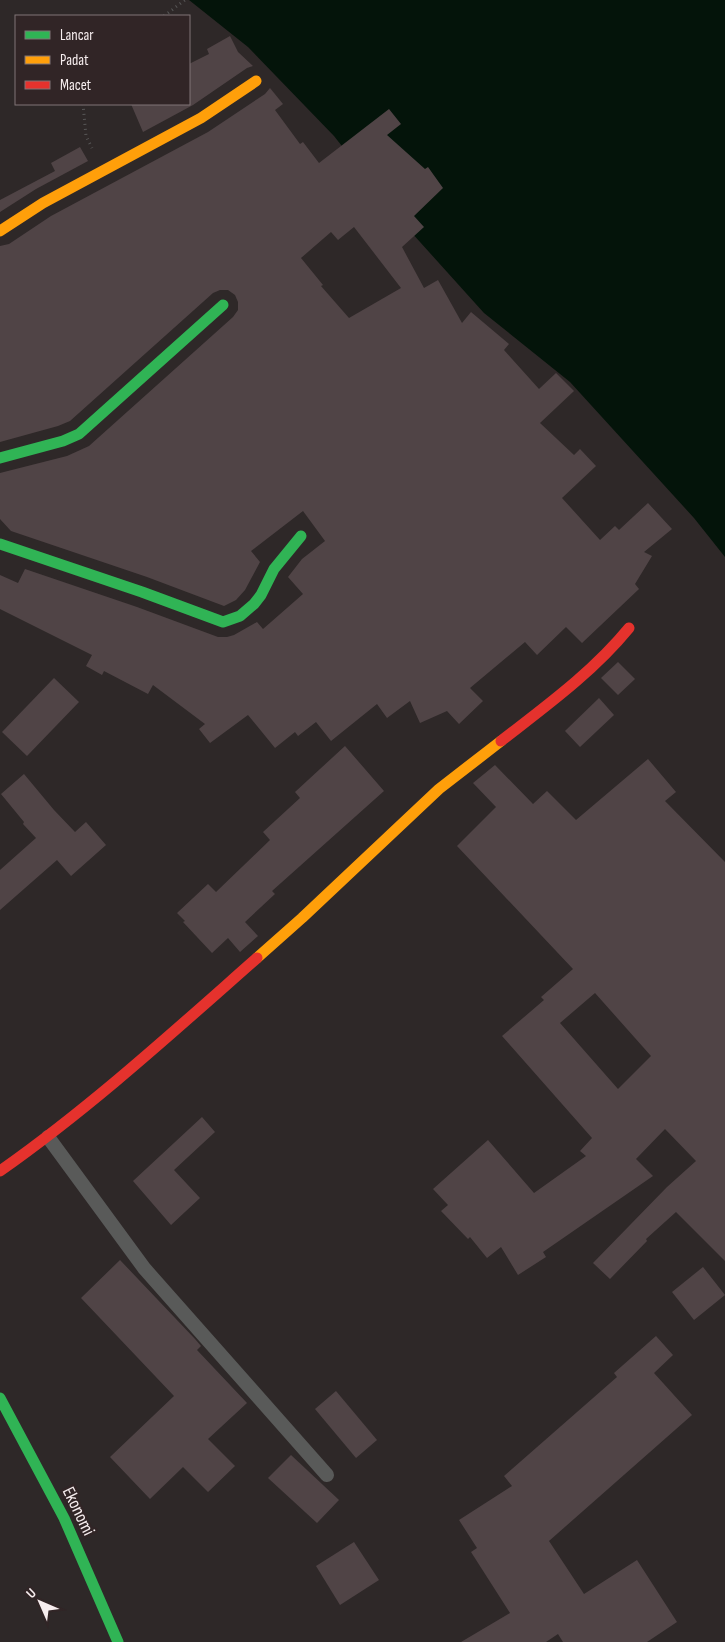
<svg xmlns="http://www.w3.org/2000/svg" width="725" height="1642" viewBox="0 0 725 1642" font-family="'Sofia Sans Condensed',sans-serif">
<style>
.water{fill:#04140a}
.building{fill:#504446;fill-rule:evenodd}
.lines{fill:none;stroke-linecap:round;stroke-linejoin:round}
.path{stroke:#585757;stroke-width:3;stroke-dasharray:1 4;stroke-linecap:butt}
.lane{stroke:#595a59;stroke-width:14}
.fast{stroke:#30b455;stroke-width:11}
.slow{stroke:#ff9f0a;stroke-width:11}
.jam{stroke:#e5322d;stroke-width:11}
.labels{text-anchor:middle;stroke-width:5;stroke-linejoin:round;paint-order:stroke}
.street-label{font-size:18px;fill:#f6edee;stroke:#312526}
</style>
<rect width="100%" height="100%" fill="#2e2828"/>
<polygon class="water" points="189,0 725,0 725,557 694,518 570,382 484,313 402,222 334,136 248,47"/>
<g class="building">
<polygon points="230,36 238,52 253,66 247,68 193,105 143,132 131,104 189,104 189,64 209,54 207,49"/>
<path d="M270 88 283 104 275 110 300 144 303 142 319 163 389 109 401 124 387 135 425 169 428 167 443 188 414 216 424 227 402 247 424 288 438 280 462 323 471 312 509 344 504 350 539 389 556 373 574 391 540 423 574 455 580 449 596 466 562 498 600 540 615 526 619 530 648 503 672 529 644 552 652 556 635 584 639 589 582 643 566 627 537 655 525 642 470 688 483 701 459 724 447 711 420 723 410 701 387 718 377 704 331 741 316 722 298 736 295 732 275 748 248 715 210 743 199 729 205 724 153 685 148 694 104 671 102 675 86 666 92 655 0 609V575L18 583 25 569 137 607 218 637H227L234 635 257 622 263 629 303 594 288 577 302 559 325 541 303 511 251 551 260 562 245 590 236 600 224 606 147 577 11 531 0 519V473L67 456 89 446 233 317 238 310V302L235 295 228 290H220L213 293 70 421 58 426 0 442V246L9 244 51 216 208 132 265 94ZM354 227 401 288 349 318 321 286 323 285 301 258 331 232 338 240Z"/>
<polygon points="80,147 88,161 36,189 0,212 0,200 55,171 51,163"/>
<polygon points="618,662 635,679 618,695 601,678"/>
<polygon points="54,678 79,702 27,756 2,732"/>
<polygon points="599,698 614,715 580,747 565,731"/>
<polygon points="345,746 384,791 272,891 275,894 245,922 258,936 240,952 228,938 212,953 183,922 185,921 177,913 208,884 216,892 270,840 263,832 300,798 295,792"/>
<path d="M648 759 676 792 665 801 725 862V1261L676 1212 646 1239 647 1241 610 1279 593 1263 667 1187 696 1161 665 1129 636 1159 653 1176 543 1252 546 1257 518 1275 501 1247 487 1258 470 1237 468 1239 441 1211 448 1205 433 1189 488 1140 534 1193 586 1156 580 1151 592 1138 502 1036 544 1000 541 997 573 969 457 846 496 807 473 783 495 765 533 804 547 791 576 820ZM595 993 651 1056 618 1089 560 1023Z"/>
<polygon points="24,774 54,810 75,832 86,822 106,845 71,876 57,860 0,910 0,870 36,838 23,824 24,822 1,794"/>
<polygon points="202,1117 215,1132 174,1170 200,1198 171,1225 133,1181"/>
<polygon points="120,1260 195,1339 201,1346 197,1350 247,1403 208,1439 235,1466 208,1492 183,1467 150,1499 110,1457 174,1396 81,1298"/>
<polygon points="703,1267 725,1295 694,1320 672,1292"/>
<polygon points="656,1336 673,1355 654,1373 692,1415 549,1541 584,1594 637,1560 677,1622 647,1642 563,1642 558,1634 546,1642 461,1642 510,1613 471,1552 477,1548 459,1520 512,1486 504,1476 617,1377 614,1373"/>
<polygon points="336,1391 377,1440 356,1458 315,1409"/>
<polygon points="291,1455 339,1500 317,1523 268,1478"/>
<polygon points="354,1542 379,1580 340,1605 316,1566"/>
</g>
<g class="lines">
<g class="path">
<polyline points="164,16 185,0"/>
<polyline points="83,104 86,136 92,148"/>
</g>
<polyline class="lane" points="48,1137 144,1268 327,1475"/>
<g class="fast">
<polyline points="0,458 63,441 79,434 223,305"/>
<polyline points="0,544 142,592 223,622 240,616 254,604 261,595 274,569 301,536"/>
<polyline points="0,1398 64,1518 118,1642"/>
</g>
<g class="slow">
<polyline points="0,231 43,203 201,118 256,81"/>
<polyline points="257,958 302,918 439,789 501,741"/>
</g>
<g class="jam">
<path d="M501 741C546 706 593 672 629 628"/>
<path d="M0 1171C91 1107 173 1032 257 958"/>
</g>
</g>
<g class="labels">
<g class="street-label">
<text transform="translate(79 1511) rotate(64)" y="6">Ekonomi</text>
</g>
</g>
<rect x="15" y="15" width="175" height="90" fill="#312526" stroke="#807576"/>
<rect x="25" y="31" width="25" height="8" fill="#30b455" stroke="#807576"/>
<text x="60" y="40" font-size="15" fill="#f6edee">Lancar</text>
<rect x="25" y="56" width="25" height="8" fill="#ff9f0a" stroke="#807576"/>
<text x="60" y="65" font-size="15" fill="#f6edee">Padat</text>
<rect x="25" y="81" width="25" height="8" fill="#e5322d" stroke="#807576"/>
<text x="60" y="90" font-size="15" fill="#f6edee">Macet</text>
<g transform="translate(40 1602) rotate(315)" stroke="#312526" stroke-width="4" paint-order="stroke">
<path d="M0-4L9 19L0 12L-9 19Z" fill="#f6edee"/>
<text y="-8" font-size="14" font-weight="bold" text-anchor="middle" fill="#f6edee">U</text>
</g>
</svg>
